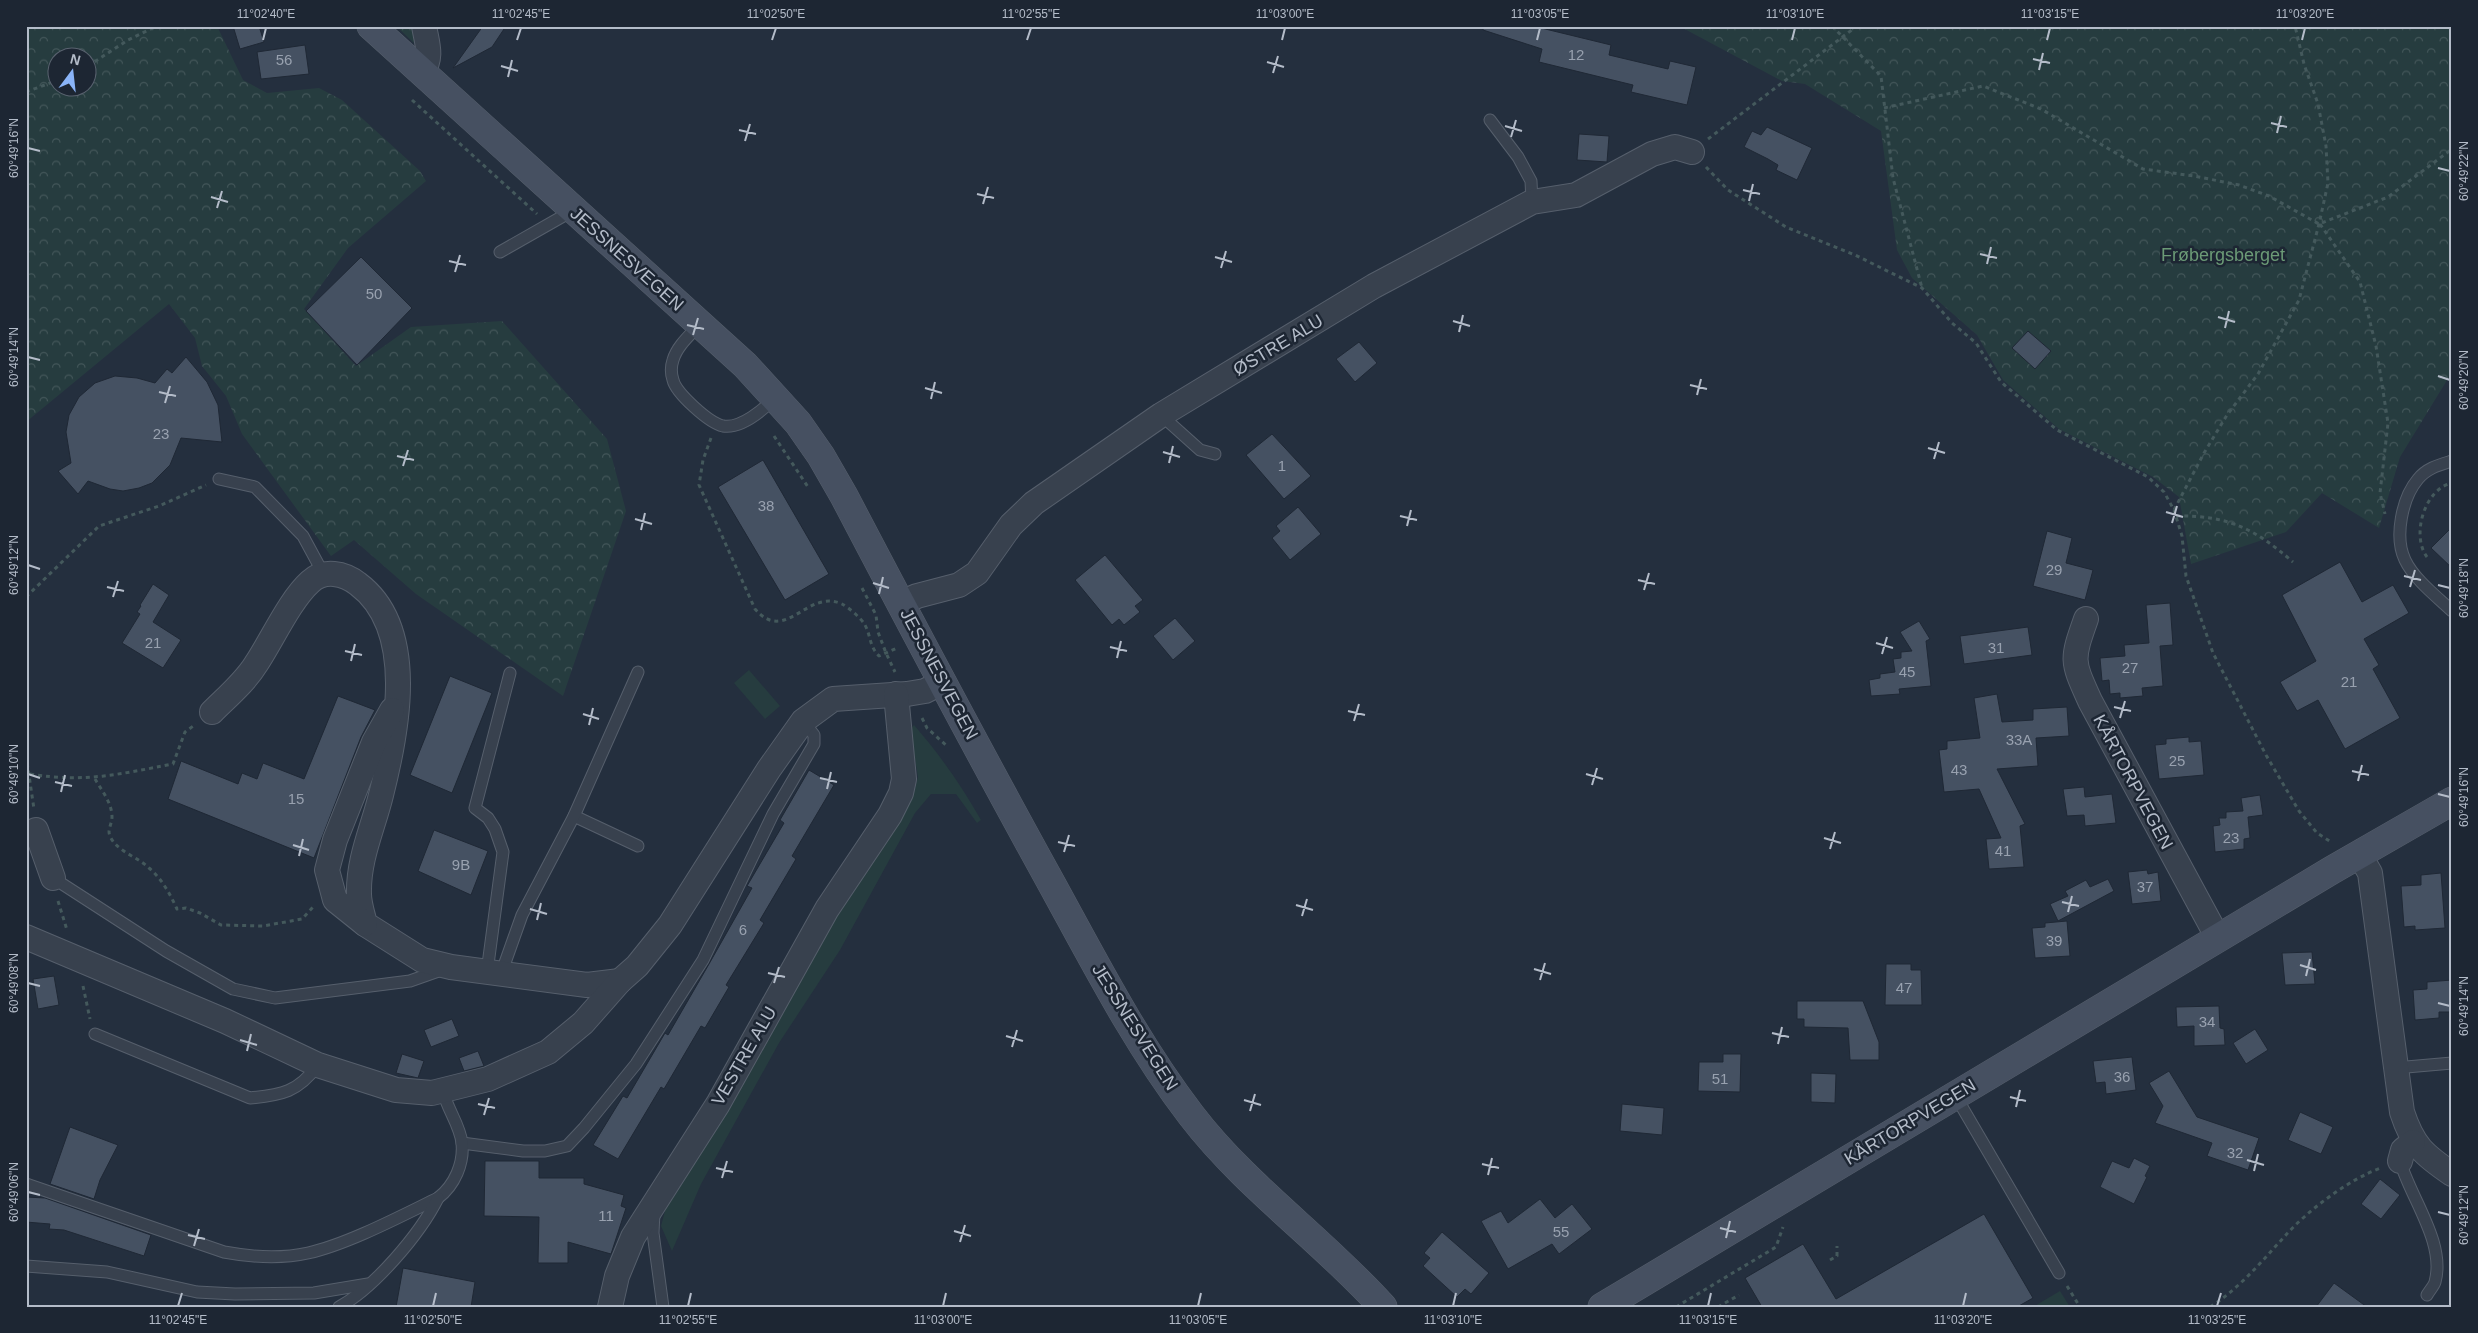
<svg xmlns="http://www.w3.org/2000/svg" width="2478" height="1333" viewBox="0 0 2478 1333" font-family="Arial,sans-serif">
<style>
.grass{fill:#263c3f}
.forest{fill:url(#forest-crowns);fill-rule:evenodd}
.building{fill:#455162;stroke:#1f2835}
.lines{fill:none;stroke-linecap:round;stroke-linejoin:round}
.lane-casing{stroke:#565f6c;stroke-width:13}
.street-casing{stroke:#565f6c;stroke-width:26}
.secondary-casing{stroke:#565f6c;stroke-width:29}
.path{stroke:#44595c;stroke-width:3;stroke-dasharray:4 4;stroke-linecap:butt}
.lane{stroke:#38414e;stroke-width:11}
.street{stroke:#38414e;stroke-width:24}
.secondary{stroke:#465061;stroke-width:28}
.ticks{fill:none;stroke:#b4bcc9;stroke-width:2}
.labels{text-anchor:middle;stroke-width:5;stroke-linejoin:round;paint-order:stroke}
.number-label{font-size:15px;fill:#98a1af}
.park-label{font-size:18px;fill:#6b9a76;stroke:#1d2633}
.street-label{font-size:18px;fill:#b4bcc9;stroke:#1d2633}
.neatline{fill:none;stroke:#b4bcc9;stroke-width:2}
.ticks-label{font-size:12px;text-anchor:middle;fill:#b4bcc9}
</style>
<defs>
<pattern id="forest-crowns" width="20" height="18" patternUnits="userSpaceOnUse" patternTransform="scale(1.25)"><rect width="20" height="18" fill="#263c3f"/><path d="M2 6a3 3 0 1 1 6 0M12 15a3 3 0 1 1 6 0" fill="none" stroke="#435659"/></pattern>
</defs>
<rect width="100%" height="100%" fill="#242f3e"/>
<g class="grass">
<polygon points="749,670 780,706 765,719 734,683"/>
<path d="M914 725C940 755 961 785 981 820L977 823 956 794H931L915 813 840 950 779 1043 701 1184 672 1251 661 1226 670 1192 778 1018 885 832 912 799 918 777 910 730Z"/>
<polygon points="2060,1291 2070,1307 2032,1307 2033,1307"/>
</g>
<g class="forest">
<path d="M26 26H217L243 80 267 93 319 88 342 100 420 171 426 181 348 248 304 309 356 366 411 327 502 321 607 439 626 511 563 696 416 594 354 540 331 556 242 434 226 396 202 366 195 338 169 304 26 422ZM58 58H88V88H58Z"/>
<polygon points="396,26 415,26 414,43"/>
<polygon points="1679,26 2452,26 2452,372 2400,457 2379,528 2322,493 2286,532 2191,564 2179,497 2153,477 2059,429 2003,380 1977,335 1912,278 1897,250 1881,131 1805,84 1782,81"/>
</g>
<g class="building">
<polygon points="233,26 259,26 264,42 240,49"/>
<polygon points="483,26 506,26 492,47 453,68"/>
<polygon points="1483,26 1533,26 1611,45 1609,55 1668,69 1670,61 1696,67 1687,105 1631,92 1633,85 1539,62 1542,49 1483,30"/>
<polygon points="305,45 309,74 261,79 257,52"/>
<polygon points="1767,127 1812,148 1797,180 1776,170 1778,165 1768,159 1744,147 1752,131 1761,135"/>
<polygon points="1579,134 1609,136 1607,162 1577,160"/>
<polygon points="361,257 412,308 357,365 306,311"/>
<polygon points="2028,331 2051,351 2035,369 2012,348"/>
<polygon points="1359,342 1377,363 1355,382 1336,359"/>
<polygon points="186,357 207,382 218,405 222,442 181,438 170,465 152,483 139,488 123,491 110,489 88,481 78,494 58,471 71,463 66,432 69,415 79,397 95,383 115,376 137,378 155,383 167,369 172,373"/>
<polygon points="1272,434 1311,476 1284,499 1246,455"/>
<polygon points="763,460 829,574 785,600 718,487"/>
<polygon points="1298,507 1321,534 1290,560 1272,538 1280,531 1276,526"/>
<polygon points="2452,527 2452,568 2431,548"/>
<polygon points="2047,531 2072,538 2066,563 2093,570 2085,600 2033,586"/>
<polygon points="1105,555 1143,600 1135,606 1140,612 1124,625 1119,619 1112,625 1075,580"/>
<polygon points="2340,562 2362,602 2393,585 2409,613 2364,639 2379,665 2373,669 2400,718 2345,749 2318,700 2297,711 2280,682 2316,661 2282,595"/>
<polygon points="153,584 169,595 153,622 181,640 163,668 122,643 140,614 137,612 141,606 140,605"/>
<polygon points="2170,603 2173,645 2160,646 2163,686 2142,688 2143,696 2120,698 2120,693 2110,694 2109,680 2102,681 2100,658 2125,656 2124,645 2149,643 2146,605"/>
<polygon points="1175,618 1195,641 1173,660 1153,636"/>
<polygon points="1919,621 1930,639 1926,641 1931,686 1899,689 1900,694 1871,696 1869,680 1880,678 1880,674 1895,672 1893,659 1901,658 1901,652 1912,651 1900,632"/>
<polygon points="2028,627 2032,655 1964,664 1960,636"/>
<polygon points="450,676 492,693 452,793 410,775"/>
<polygon points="1997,694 2002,722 2033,720 2033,709 2067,707 2069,736 2036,738 2038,766 1997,769 2025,824 2020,826 2024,867 1989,869 1986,839 2001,838 1979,789 1944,792 1939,750 1947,749 1947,741 1980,738 1974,698"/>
<polygon points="338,696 375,710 361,737 314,858 168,799 181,761 238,784 242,773 257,779 263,763 304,779"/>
<polygon points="2189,737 2189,742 2201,741 2204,775 2159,779 2155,745 2166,744 2166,739"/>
<polygon points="809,770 834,785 792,856 796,859 760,920 764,923 726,985 729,987 705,1028 701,1026 664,1089 661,1087 618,1159 593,1145 623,1096 627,1098 665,1033 668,1035 709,964 752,888 747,886 784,823 780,820"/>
<polygon points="2084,787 2085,797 2112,794 2116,823 2085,826 2084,815 2067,816 2063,789"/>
<polygon points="2260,795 2263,815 2248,817 2250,838 2244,839 2244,849 2215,852 2213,826 2220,825 2219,818 2226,818 2226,812 2243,811 2241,798"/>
<polygon points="434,830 488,851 471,895 418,871"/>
<polygon points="2147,870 2148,874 2158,872 2161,901 2132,904 2128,872"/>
<polygon points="2441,873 2445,928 2415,930 2415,926 2404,927 2401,886 2421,885 2421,875"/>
<polygon points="2108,879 2114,891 2058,921 2050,904 2068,896 2065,891 2086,880 2090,887"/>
<polygon points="2067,921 2070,956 2035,958 2032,928 2045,927 2045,923"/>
<polygon points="2312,952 2315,984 2285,985 2282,953"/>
<polygon points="1886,964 1911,964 1911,970 1921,970 1922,1005 1885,1005"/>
<polygon points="54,976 59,1005 38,1009 33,979"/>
<polygon points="2452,980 2452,1012 2439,1012 2439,1018 2415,1020 2413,990 2427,989 2427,982"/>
<polygon points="1797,1001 1863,1001 1879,1042 1879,1060 1850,1060 1848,1028 1804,1027 1804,1019 1797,1019"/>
<polygon points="2219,1006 2220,1028 2224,1029 2225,1045 2194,1046 2194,1026 2177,1027 2176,1007"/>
<polygon points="452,1019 459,1036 431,1047 424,1030"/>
<polygon points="2255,1029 2268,1050 2246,1064 2233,1043"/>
<polygon points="478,1051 484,1066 464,1071 459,1058"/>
<polygon points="402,1054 424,1061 418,1078 396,1073"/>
<polygon points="1723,1054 1741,1054 1740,1092 1698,1091 1699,1062 1723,1062"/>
<polygon points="2132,1057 2136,1090 2106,1094 2105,1082 2096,1083 2093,1061"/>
<polygon points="2169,1071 2197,1117 2259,1138 2248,1170 2207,1156 2212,1143 2155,1123 2163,1106 2149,1083"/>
<polygon points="1811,1073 1836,1074 1835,1103 1811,1102"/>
<polygon points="1622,1104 1664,1108 1662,1135 1620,1131"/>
<polygon points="2300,1112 2333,1127 2321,1154 2288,1140"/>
<polygon points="70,1127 118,1145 100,1180 94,1199 50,1184"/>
<polygon points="2134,1158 2150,1166 2145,1176 2147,1177 2134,1204 2100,1187 2112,1161 2129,1168"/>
<polygon points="485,1161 539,1161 539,1178 584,1178 584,1184 624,1195 621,1206 626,1208 611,1254 568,1242 568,1263 538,1263 539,1217 484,1216"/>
<polygon points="2380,1179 2400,1195 2381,1219 2361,1204"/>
<polygon points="26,1197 45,1198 151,1235 144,1256 64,1230 49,1229 50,1224 26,1222"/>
<polygon points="1540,1199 1555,1218 1572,1204 1592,1229 1559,1254 1552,1244 1508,1269 1481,1221 1501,1211 1508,1223"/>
<polygon points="1984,1214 2033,1298 2017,1307 1762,1307 1745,1278 1803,1244 1836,1299"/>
<polygon points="1442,1232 1489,1273 1471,1294 1465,1289 1457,1297 1423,1266 1430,1258 1424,1253"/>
<polygon points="403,1268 475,1282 471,1307 396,1307"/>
<polygon points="2334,1283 2367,1307 2316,1307"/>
</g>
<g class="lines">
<g class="lane-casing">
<g id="lane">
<polyline points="1490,120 1518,157 1531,181 1532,202"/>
<polyline points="500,252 565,215 571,208"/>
<path d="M700 324C690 335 677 346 673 360 671 366 671 374 673 380 676 393 709 423 723 426 741 429 764 409 776 397"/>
<polyline points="1161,415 1200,450 1215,454"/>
<path d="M2452 461C2439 465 2427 468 2418 479 2402 498 2394 537 2405 560 2414 579 2436 596 2452 611"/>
<polyline points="219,479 255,487 303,536 323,573"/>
<polyline points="574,816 638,846"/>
<polyline points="53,878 166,951 233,989 275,998 410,981 444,969"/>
<polyline points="487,972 503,852 495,829 488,818 475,808 510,673"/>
<polyline points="501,974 522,915 574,816 638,672"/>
<path d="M95 1034 250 1098C282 1095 298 1092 318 1065"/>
<polyline points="2395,1068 2452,1063"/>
<polyline points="1955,1095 2059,1273"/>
<polyline points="462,1143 523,1151 545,1151 567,1146 584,1128 636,1064 703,960 773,814 814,744 814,735 803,721"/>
<path d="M2400 1161C2410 1197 2446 1243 2435 1282 2434 1286 2429 1291 2427 1295"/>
<path d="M26 1184 224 1252C251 1257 281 1259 308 1253 348 1244 401 1216 438 1198 455 1185 464 1163 462 1143 460 1125 447 1109 443 1091"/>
<polyline points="654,1212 653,1233 663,1307"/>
<polyline points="26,1266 107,1272 197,1292 235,1294 314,1293 368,1284"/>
<path d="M339 1307C374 1288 420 1234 438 1198"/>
</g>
</g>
<g class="street-casing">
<g id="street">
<path d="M422 72C433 58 427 43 424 26"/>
<polyline points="901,603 917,596 959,585 977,573 1011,525 1034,503 1161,415 1374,286 1532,202 1576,195 1652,154 1675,147 1692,152"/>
<path d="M2086 619C2071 661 2072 661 2090 701L2218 938"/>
<path d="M212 712C227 697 245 682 256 664 272 640 290 600 310 582 324 569 344 573 358 584 418 629 397 732 381 795 373 828 358 859 359 894 359 904 363 915 365 924L422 960 451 967 587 985 620 981"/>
<polyline points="36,830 53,878"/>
<path d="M2359 854 2370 873 2402 1112C2413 1146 2424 1155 2452 1174"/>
<polyline points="365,924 335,900 327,870 335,840 374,742 392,710"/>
<polyline points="26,937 225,1021 318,1065 396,1090 432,1093 488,1079 548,1052 583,1023 620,981 637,966 670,925 769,769 803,721 833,699 907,694 925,691 943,682"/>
<polyline points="2400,1161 2403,1150 2413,1142"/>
<polyline points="610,1307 617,1276 633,1237 718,1104 827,909 890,815 901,793 904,779 896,694"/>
</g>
</g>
<g class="secondary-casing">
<g id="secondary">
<path d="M371 26 745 365 798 423 821 456 844 496C911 624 979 752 1049 879 1093 959 1135 1042 1191 1115 1246 1187 1323 1240 1383 1307"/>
<polyline points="1602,1307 2332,870 2452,801"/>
</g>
</g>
<g class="path">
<polyline points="1832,26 1881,76 1893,178 1922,288"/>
<polyline points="88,66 128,40 157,26"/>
<polyline points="26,92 58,80"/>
<polyline points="412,100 537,214"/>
<polyline points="1884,108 1983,86 2041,109 2143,169 2194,176 2239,185 2269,196 2319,224 2388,197 2452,149"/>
<polyline points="1708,139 1857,26"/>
<polyline points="1706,167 1728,190 1786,227 1855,255 1922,288 1952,323 1976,343 2001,382 2057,430 2148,477 2164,492 2174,510 2182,536 2186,576 2213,653 2266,755 2299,811 2317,833 2331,842"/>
<polyline points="2320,224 2360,282 2376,346 2388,423 2380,493 2385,514"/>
<polyline points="774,436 808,487"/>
<path d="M711 438 703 460 699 485 755 609C786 645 807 588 842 604 848 607 861 618 865 625 871 636 869 646 879 656L897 648"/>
<polyline points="2174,510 2204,453 2227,415 2258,374 2299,300 2319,224 2328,183 2326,146 2318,104 2304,64 2295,26"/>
<path d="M2176 516C2228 515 2255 529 2293 562"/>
<path d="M2427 557C2411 536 2424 489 2452 483"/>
<polyline points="862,588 876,615 878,632 886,653 895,672"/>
<polyline points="26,597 99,526 159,506 206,485"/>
<polyline points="922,718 927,728 948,747"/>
<polyline points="26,755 34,809"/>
<path d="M30 774C85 783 120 774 173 764L185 732 196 724"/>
<path d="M95 779C102 791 112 803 112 817 112 824 107 830 110 836 116 851 138 857 149 868 162 879 170 894 177 909L186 908 200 913 221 925 263 926 302 919 314 906"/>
<polyline points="58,901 67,930"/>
<polyline points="83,986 90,1019"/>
<polyline points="1830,1260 1837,1256 1837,1246"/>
<polyline points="2067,1286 2080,1307"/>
<polyline points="1676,1307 1776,1247 1783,1227"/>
<polyline points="1718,1307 1739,1295"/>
<path d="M2210 1307C2240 1288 2261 1262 2285 1236 2307 1211 2349 1179 2381 1168"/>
</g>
<use href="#lane" class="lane"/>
<use href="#street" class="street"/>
<use href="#secondary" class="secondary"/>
</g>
<path class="ticks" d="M263 40 266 28M517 40 521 28M772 40 776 28M1027 40 1031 28M1282 40 1285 28M1537 40 1540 28M1792 40 1795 28M2047 40 2050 28M2302 40 2305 28M2033 59 2050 63M1267 62 1284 67M501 66 518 71M2039 70 2043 53M1273 73 1278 56M508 77 512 60M2271 123 2287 127M1505 126 1522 131M739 130 756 134M2277 133 2281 116M1511 137 1516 120M745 141 750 124M28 148 40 151M2438 168 2450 171M1743 190 1760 194M977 194 994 198M211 197 228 202M1749 201 1753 184M983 204 988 187M217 208 222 191M1980 254 1997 258M1215 257 1232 262M449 261 466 265M1987 264 1991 247M1221 268 1226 251M455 272 460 255M2218 317 2235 322M1453 321 1470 326M687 325 704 329M2225 328 2229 311M1459 332 1463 315M693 335 698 318M28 357 40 360M2438 376 2450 380M1690 385 1707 389M925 388 942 393M159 392 176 396M1697 395 1701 379M931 399 935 382M165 403 170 386M1928 448 1945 453M1163 452 1180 457M397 456 414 460M1934 459 1939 442M1169 463 1173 446M403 466 408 450M2166 512 2183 517M1400 516 1417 520M635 519 652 524M2172 523 2177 506M1407 526 1411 510M641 530 645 513M28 565 40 569M2404 576 2421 580M1638 580 1655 584M873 583 889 588M2438 585 2450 588M107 587 124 591M2410 587 2415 570M1644 590 1649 573M879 594 883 577M113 597 118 581M1876 643 1893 648M1110 647 1127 651M345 651 362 655M1882 654 1887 637M1117 658 1121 641M351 661 355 644M2114 707 2131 711M1348 711 1365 715M583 714 599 719M2120 718 2125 701M1354 721 1359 704M589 725 593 708M2352 771 2369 775M28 774 40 778M1586 774 1603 779M820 778 837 782M2358 781 2362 765M55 782 72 786M1592 785 1597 768M827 789 831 772M61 792 65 775M2438 794 2450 797M1824 838 1841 843M1058 842 1075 846M293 845 309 850M1830 849 1835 832M1064 852 1069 835M299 856 303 839M2062 902 2079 906M1296 905 1313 910M530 909 547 914M2068 912 2072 896M1302 916 1307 899M537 920 541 903M2300 965 2316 970M1534 969 1551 974M768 973 785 977M2306 976 2310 959M1540 980 1545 963M28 983 40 986M774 983 779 967M2438 1003 2450 1006M1772 1033 1789 1037M1006 1036 1023 1041M240 1040 257 1045M1778 1044 1782 1027M1012 1047 1017 1030M247 1051 251 1034M2010 1097 2026 1101M1244 1100 1261 1105M478 1104 495 1108M2016 1107 2020 1090M1250 1111 1255 1094M484 1115 489 1098M2247 1160 2264 1165M1482 1164 1499 1168M716 1168 733 1172M2254 1171 2258 1154M1488 1175 1492 1158M722 1178 727 1161M28 1192 40 1195M2438 1212 2450 1215M1720 1228 1736 1232M954 1231 971 1236M188 1235 205 1239M1726 1238 1730 1221M960 1242 965 1225M194 1246 199 1229M178 1306 182 1293M433 1306 436 1293M688 1306 691 1293M943 1306 946 1293M1198 1306 1201 1293M1453 1306 1456 1293M1708 1306 1711 1293M1963 1306 1966 1293M2217 1306 2221 1293"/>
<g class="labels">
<g class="number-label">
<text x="1576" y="60">12</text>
<text x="284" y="65">56</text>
<text x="374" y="299">50</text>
<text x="161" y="439">23</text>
<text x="1282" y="471">1</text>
<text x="766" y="511">38</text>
<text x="2054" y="575">29</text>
<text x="153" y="648">21</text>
<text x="1996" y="653">31</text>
<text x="2130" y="673">27</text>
<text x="1907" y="677">45</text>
<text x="2349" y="687">21</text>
<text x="2019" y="745">33A</text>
<text x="2177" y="766">25</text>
<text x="1959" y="775">43</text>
<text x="296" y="804">15</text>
<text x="2231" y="843">23</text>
<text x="2003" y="856">41</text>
<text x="461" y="870">9B</text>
<text x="2145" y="892">37</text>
<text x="743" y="935">6</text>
<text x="2054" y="946">39</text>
<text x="1904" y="993">47</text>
<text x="2207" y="1027">34</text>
<text x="2122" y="1082">36</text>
<text x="1720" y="1084">51</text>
<text x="2235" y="1158">32</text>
<text x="606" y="1221">11</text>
<text x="1561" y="1237">55</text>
</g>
<g class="park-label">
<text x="2223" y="261">Frøbergsberget</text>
</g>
<g class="street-label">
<text transform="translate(627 259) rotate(42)" y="6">JESSNESVEGEN</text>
<text transform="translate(1278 345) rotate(-31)" y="6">ØSTRE ALU</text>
<text transform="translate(939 674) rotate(62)" y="6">JESSNESVEGEN</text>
<text transform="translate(2133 782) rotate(62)" y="6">KÅRTORPVEGEN</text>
<text transform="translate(1135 1027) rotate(58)" y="6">JESSNESVEGEN</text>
<text transform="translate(744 1056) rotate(-60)" y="6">VESTRE ALU</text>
<text transform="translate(1910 1122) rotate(-31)" y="6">KÅRTORPVEGEN</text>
</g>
</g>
<rect width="2478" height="1333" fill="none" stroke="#1d2633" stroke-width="55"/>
<g transform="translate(72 72) rotate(15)"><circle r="24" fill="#1d2633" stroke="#59626f"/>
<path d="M0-4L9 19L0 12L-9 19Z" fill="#8ab4f8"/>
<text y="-8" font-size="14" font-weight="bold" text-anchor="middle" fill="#b4bcc9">N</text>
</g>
<rect x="28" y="28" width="2422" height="1278" class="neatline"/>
<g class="ticks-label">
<text x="266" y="18">11°02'40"E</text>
<text x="521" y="18">11°02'45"E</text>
<text x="776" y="18">11°02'50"E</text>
<text x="1031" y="18">11°02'55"E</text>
<text x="1285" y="18">11°03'00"E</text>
<text x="1540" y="18">11°03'05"E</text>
<text x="1795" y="18">11°03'10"E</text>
<text x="2050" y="18">11°03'15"E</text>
<text x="2305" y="18">11°03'20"E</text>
<text transform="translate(14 148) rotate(-90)" y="4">60°49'16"N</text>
<text transform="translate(2464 171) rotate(-90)" y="4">60°49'22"N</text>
<text transform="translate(14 357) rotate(-90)" y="4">60°49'14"N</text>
<text transform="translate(2464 380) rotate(-90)" y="4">60°49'20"N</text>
<text transform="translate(14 565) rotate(-90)" y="4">60°49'12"N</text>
<text transform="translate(2464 588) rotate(-90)" y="4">60°49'18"N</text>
<text transform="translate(14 774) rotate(-90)" y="4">60°49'10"N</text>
<text transform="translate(2464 797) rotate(-90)" y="4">60°49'16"N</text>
<text transform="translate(14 983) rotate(-90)" y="4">60°49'08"N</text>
<text transform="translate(2464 1006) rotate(-90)" y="4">60°49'14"N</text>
<text transform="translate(14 1192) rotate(-90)" y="4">60°49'06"N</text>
<text transform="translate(2464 1215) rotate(-90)" y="4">60°49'12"N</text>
<text x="178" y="1324">11°02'45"E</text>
<text x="433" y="1324">11°02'50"E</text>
<text x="688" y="1324">11°02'55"E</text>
<text x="943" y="1324">11°03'00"E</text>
<text x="1198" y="1324">11°03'05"E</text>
<text x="1453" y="1324">11°03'10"E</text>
<text x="1708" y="1324">11°03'15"E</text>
<text x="1963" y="1324">11°03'20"E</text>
<text x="2217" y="1324">11°03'25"E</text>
</g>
</svg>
